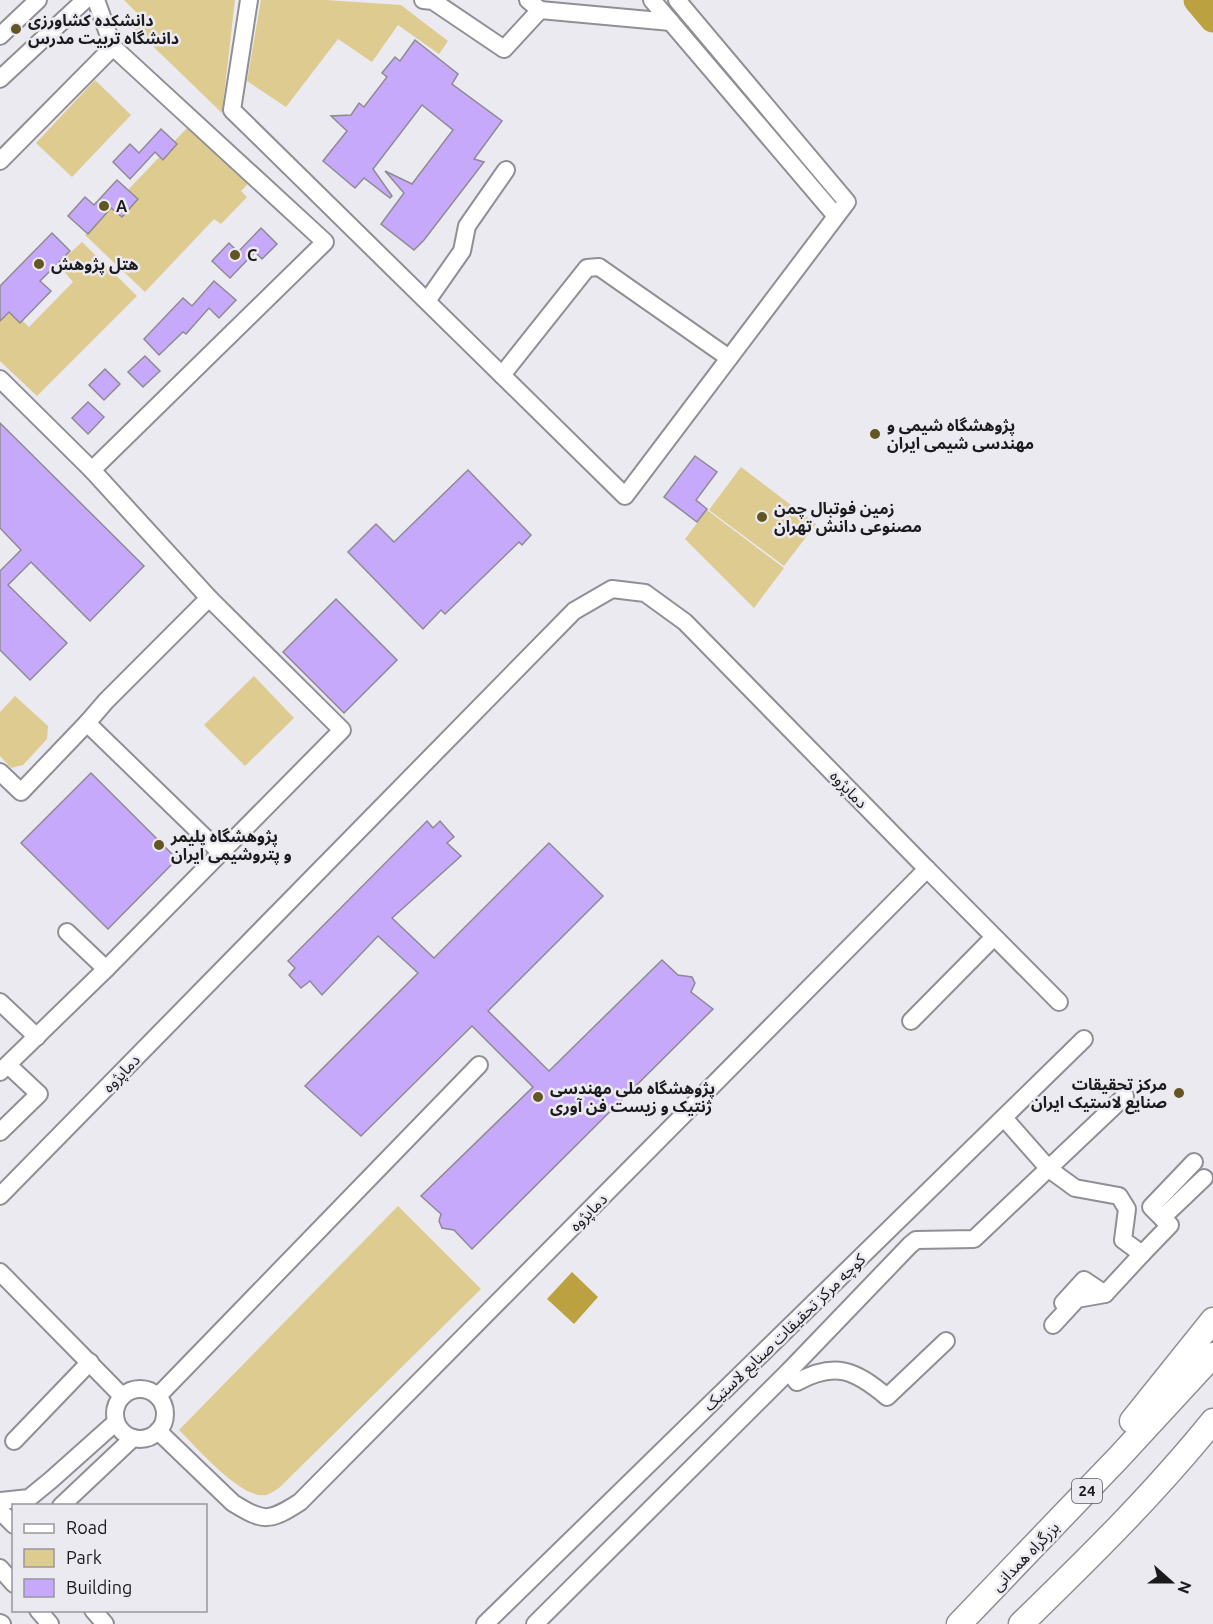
<svg xmlns="http://www.w3.org/2000/svg" width="1213" height="1624" viewBox="0 0 1213 1624" font-family="Ubuntu,'Noto Sans Arabic',sans-serif">
<style>
.green{fill:#ddcb90}
.water{fill:#bca141}
.lines{fill:none;stroke-linecap:round;stroke-linejoin:round}
.river{stroke:#bca141;stroke-width:27}
.building{fill:#c7a9fc;stroke:#8d8b91;stroke-width:1.5}
.minor-casing{stroke:#918f95;stroke-width:20}
.highway-casing{stroke:#918f95;stroke-width:27}
.minor{stroke:#fff;stroke-width:16}
.highway{stroke:#fff;stroke-width:24}
.poi-dot{fill:#645623;stroke:#eceaf1;stroke-width:2}
.labels{text-anchor:middle;stroke-width:5;stroke-linejoin:round;paint-order:stroke}
.shield{fill:#eceaf1;stroke:#5a585c;stroke-width:1.5}
.shield-label{font-size:15px;font-weight:bold;fill:#1b1a1c}
.poi-label{font-size:16px;font-weight:bold;fill:#1b1a1c;stroke:#eceaf1;text-anchor:start}
.street-label{font-size:16px;fill:#1b1a1c;stroke:#eceaf1}
</style>
<rect width="100%" height="100%" fill="#eceaf1"/>
<g class="green">
<polygon points="124,0 235,0 222,113 132,26 141,17"/>
<polygon points="261,0 326,0 401,5 448,41 439,54 398,25 372,62 338,39 286,107 247,81"/>
<polygon points="95,80 131,115 72,177 36,143"/>
<polygon points="188,127 248,184 241,191 247,197 221,224 214,219 145,292 85,235"/>
<polygon points="82,242 137,296 37,396 0,361 0,316 8,307 29,327 73,282 58,264"/>
<polygon points="741,467 816,524 784,566 709,510"/>
<polygon points="707,510 784,568 754,608 685,539"/>
<polygon points="254,676 294,718 245,766 204,725"/>
<polygon points="15,696 48,726 47,739 23,765 11,768 0,756 0,712"/>
<path d="M398 1206 481 1289 279 1488C276 1490 270 1494 266 1495 242 1500 196 1447 179 1430Z"/>
</g>
<polygon class="water" points="572,1272 598,1297 574,1324 547,1299"/>
<g class="lines">
<polyline class="river" points="1197,0 1213,19"/>
</g>
<g class="building">
<polygon points="415,40 458,74 452,84 502,121 474,159 484,162 424,240 414,250 381,224 404,193 385,171 412,184 453,130 422,105 373,169 392,196 390,198 364,178 355,188 323,161 347,131 331,116 351,115 359,103 364,107 387,77 382,73 395,57 400,61"/>
<polygon points="161,129 177,144 163,160 155,152 130,179 113,162 130,144 139,153"/>
<polygon points="117,180 138,199 122,217 111,208 88,234 68,216 85,197 94,205"/>
<polygon points="261,228 277,244 262,259 255,252 230,278 212,261 229,243 238,252"/>
<polygon points="52,233 70,251 40,281 51,291 20,323 9,312 0,321 0,286"/>
<polygon points="214,281 236,300 219,318 209,308 186,334 183,332 159,355 144,339 183,298 192,306"/>
<polygon points="145,356 160,371 143,387 128,372"/>
<polygon points="105,369 120,384 104,400 89,385"/>
<polygon points="88,402 104,417 88,434 72,418"/>
<polygon points="0,423 144,566 90,621 31,562 8,585 67,643 30,680 0,650 0,571 21,550 0,528"/>
<polygon points="695,456 717,472 696,500 707,509 697,522 664,497"/>
<polygon points="468,470 531,535 522,545 519,542 445,614 441,610 423,629 348,552 376,524 394,542"/>
<polygon points="336,599 397,660 344,713 283,652"/>
<polygon points="91,773 177,859 108,929 21,843"/>
<polygon points="427,821 433,828 440,821 454,837 447,843 461,856 392,918 434,958 549,843 603,896 488,1011 549,1071 662,960 678,975 692,977 695,983 691,992 713,1009 472,1249 454,1230 442,1228 439,1221 441,1214 421,1196 533,1087 472,1026 361,1136 305,1086 418,973 378,936 322,995 310,981 301,988 289,975 295,968 288,961"/>
</g>
<g class="lines">
<g class="minor-casing">
<g id="minor">
<polyline points="249,0 232,110 625,496 847,202 677,0"/>
<polyline points="423,0 433,1 504,49 540,10 528,0"/>
<polyline points="652,0 836,216"/>
<polyline points="540,10 671,22"/>
<polyline points="0,36 38,0"/>
<polyline points="0,79 85,0"/>
<polyline points="0,161 113,47"/>
<polyline points="427,301 462,251 467,226 506,170"/>
<polyline points="502,375 587,268 599,267 729,358"/>
<polyline points="0,379 92,470"/>
<polyline points="87,723 106,701 209,598"/>
<polyline points="0,772 21,792 87,723 221,853"/>
<polyline points="927,869 1059,1002"/>
<polyline points="67,932 106,969"/>
<polyline points="0,1002 37,1037"/>
<polyline points="911,1021 994,937"/>
<polyline points="0,1072 106,969 342,730 209,598 92,470 325,242 113,47 96,0"/>
<polyline points="1004,1118 1049,1169 1075,1188 1119,1196 1127,1209 1123,1240 1142,1254 1105,1294 1077,1299 1053,1325"/>
<polyline points="0,1132 39,1094 8,1065"/>
<path d="M0 1196 574 611 612 589 645 593 685 622 927 869 300 1502C269 1522 264 1522 233 1503L158 1431"/>
<polyline points="1162,1218 1151,1207 1194,1162"/>
<polyline points="1142,1254 1170,1225 1162,1218 1204,1178"/>
<polyline points="0,1272 122,1396"/>
<polyline points="1063,1303 1084,1280 1105,1294"/>
<path d="M789 1371 797 1382C835 1361 855 1370 887 1397L946 1341"/>
<circle cx="140" cy="1414" r="25"/>
<polyline points="158,1396 479,1065"/>
<polyline points="14,1441 90,1362"/>
<polyline points="0,1501 29,1498 51,1480 116,1422"/>
<polyline points="61,1506 133,1438"/>
<polyline points="0,1511 14,1525"/>
<polyline points="0,1568 14,1584"/>
<polyline points="38,1610 50,1624"/>
<polyline points="93,1610 105,1624"/>
<polyline points="0,1623 2,1624"/>
<polyline points="485,1624 1084,1039"/>
<polyline points="535,1624 789,1371 910,1245 916,1240 974,1239 1125,1096"/>
</g>
</g>
<g class="highway-casing">
<g id="highway">
<polyline points="1132,1421 1213,1320"/>
<polyline points="959,1624 1120,1456 1213,1355"/>
<path d="M1021 1624C1088 1559 1154 1494 1213 1421"/>
</g>
</g>
<use href="#minor" class="minor"/>
<use href="#highway" class="highway"/>
</g>
<g class="poi-dot">
<circle cx="16" cy="29" r="6"/>
<circle cx="104" cy="206" r="6"/>
<circle cx="235" cy="255" r="6"/>
<circle cx="39" cy="264" r="6"/>
<circle cx="875" cy="434" r="6"/>
<circle cx="762" cy="517" r="6"/>
<circle cx="159" cy="845" r="6"/>
<circle cx="1179" cy="1093" r="6"/>
<circle cx="538" cy="1097" r="6"/>
</g>
<g class="labels">
<rect class="shield" x="1072" y="1479" width="30" height="24" rx="4.5"/>
<g class="shield-label">
<text x="1087" y="1496">24</text>
</g>
<g class="poi-label">
<text x="28" y="26">دانشکده کشاورزی<tspan x="28" dy="18">دانشگاه تربیت مدرس</tspan></text>
<text x="116" y="212">A</text>
<text x="247" y="261">C</text>
<text x="51" y="270">هتل پژوهش</text>
<text x="887" y="431">پژوهشگاه شیمی و<tspan x="887" dy="18">مهندسی شیمی ایران</tspan></text>
<text x="774" y="514">زمین فوتبال چمن<tspan x="774" dy="18">مصنوعی دانش تهران</tspan></text>
<text x="171" y="842">پژوهشگاه پلیمر<tspan x="171" dy="18">و پتروشیمی ایران</tspan></text>
<text x="1167" y="1090" text-anchor="end">مرکز تحقیقات<tspan x="1167" dy="18">صنایع لاستیک ایران</tspan></text>
<text x="550" y="1094">پژوهشگاه ملی مهندسی<tspan x="550" dy="18">ژنتیک و زیست فن آوری</tspan></text>
</g>
<g class="street-label">
<text transform="translate(849 789) rotate(46)" y="6">دماپژوه</text>
<text transform="translate(121 1073) rotate(-46)" y="6">دماپژوه</text>
<text transform="translate(588 1212) rotate(-45)" y="6">دماپژوه</text>
<text transform="translate(784 1332) rotate(-44)" y="6">کوچه مرکز تحقیقات صنایع لاستیک</text>
<text transform="translate(1025 1556) rotate(-46)" y="6">بزرگراه همدانی</text>
</g>
</g>
<rect x="12" y="1504" width="195" height="108" fill="#eceaf1" stroke="#98979c" stroke-width="1.5"/>
<rect x="24" y="1524" width="30" height="9" fill="#ffffff" stroke="#98979c" stroke-width="1.5"/>
<text x="66" y="1534" font-size="18" fill="#1b1a1c">Road</text>
<rect x="24" y="1549" width="30" height="18" fill="#ddcb90" stroke="#98979c" stroke-width="1.5"/>
<text x="66" y="1564" font-size="18" fill="#1b1a1c">Park</text>
<rect x="24" y="1579" width="30" height="18" fill="#c7a9fc" stroke="#98979c" stroke-width="1.5"/>
<text x="66" y="1594" font-size="18" fill="#1b1a1c">Building</text>
<g transform="translate(1171 1582) rotate(111)" stroke="#eceaf1" stroke-width="4.5" paint-order="stroke">
<path d="M0-4.5L10 22L0 15L-10 22Z" fill="#1b1a1c"/>
<text y="-9" font-size="16" font-weight="bold" text-anchor="middle" fill="#1b1a1c">N</text>
</g>
</svg>
